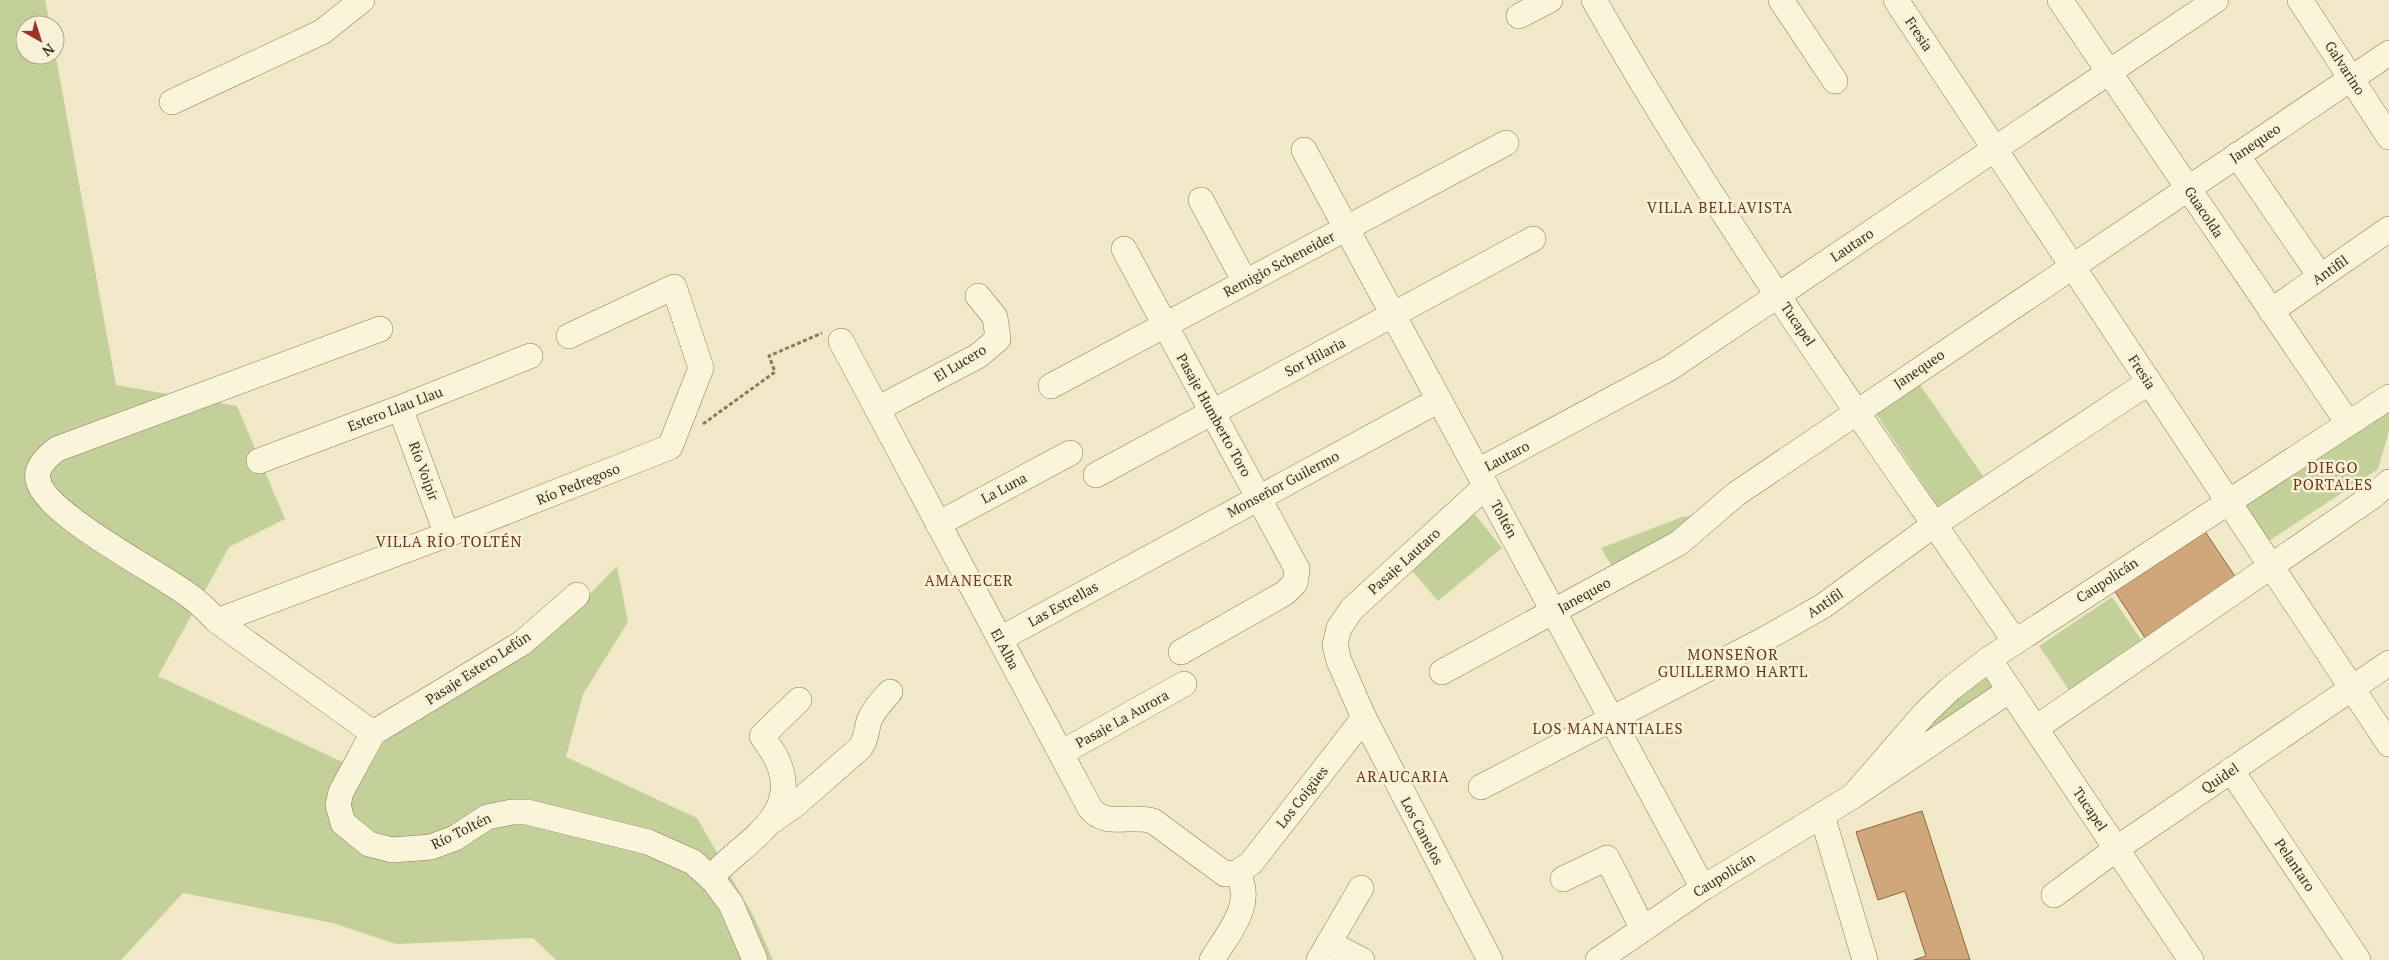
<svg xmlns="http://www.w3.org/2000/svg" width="2389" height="960" viewBox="0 0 2389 960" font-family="'PT Serif',serif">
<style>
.green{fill:#c4d09a}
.building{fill:#d0a67b;stroke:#8e6640}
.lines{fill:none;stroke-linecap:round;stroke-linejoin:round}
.minor-casing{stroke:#8d7a5b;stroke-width:26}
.path{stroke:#8d7a5b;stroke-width:3;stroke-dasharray:4 2.5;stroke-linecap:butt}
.minor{stroke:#faf4db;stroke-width:25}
.labels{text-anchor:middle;stroke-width:5;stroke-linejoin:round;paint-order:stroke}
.street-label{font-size:14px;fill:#3d301f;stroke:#f7f1d7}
.neighbourhood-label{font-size:15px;letter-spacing:1px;fill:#6c341d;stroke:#f7f1d7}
</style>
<rect width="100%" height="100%" fill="#f1e8c7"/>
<g class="green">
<polygon points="0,0 45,0 50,25 25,25 25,55 55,55 55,52 116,385 237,406 285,519 229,547 158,676 366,773 395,722 581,603 617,566 628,622 583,694 566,757 697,818 754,917 773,960 556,960 533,938 396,944 333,923 183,893 121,960 0,960"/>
<polygon points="1918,382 1983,476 1938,507 1875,412"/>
<polygon points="2389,408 2389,431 2378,469 2269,541 2242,504"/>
<polygon points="1473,512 1502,548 1438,601 1408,566"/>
<polygon points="1693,516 1698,521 1614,570 1601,548 1682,517"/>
<polygon points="2112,597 2142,641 2069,690 2039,646"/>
<polygon points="1986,673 1999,690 1891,765 1922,726"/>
</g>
<g class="building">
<polygon points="2204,530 2238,581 2147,641 2114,590"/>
<polygon points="1922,811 1970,960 1914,960 1926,956 1905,891 1878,900 1856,832"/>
</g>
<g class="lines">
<g class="minor-casing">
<g id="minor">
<path d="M1594 0C1720 222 1870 430 2014 640"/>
<polyline points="1781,0 1835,81"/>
<polyline points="1896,0 2389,744"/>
<polyline points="2060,0 2348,423"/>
<polyline points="2300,0 2389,137"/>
<polyline points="1519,16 1550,0"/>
<polyline points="172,102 322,32 362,0"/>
<polyline points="1304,150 1703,888"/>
<polyline points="2237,155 2320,276"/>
<polyline points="1201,200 1245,282"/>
<polyline points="1124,249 1297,569 1295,583 1285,593 1181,652"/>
<polyline points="2271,311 2389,229"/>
<path d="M841 341 1090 808C1105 828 1132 814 1153 821L1225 874 1237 873"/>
<polyline points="1051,386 1506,143"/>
<polyline points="400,408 447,535"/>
<polyline points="877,409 978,356 998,339 995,317 978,296"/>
<polyline points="259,461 400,408 530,356"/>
<polyline points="1478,471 1670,368 2216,0"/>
<polyline points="1096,475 1533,239"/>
<polyline points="1486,486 1352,609 1339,628 1335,645 1339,661 1364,718 1490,960"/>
<polyline points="938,524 1070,453"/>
<polyline points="217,621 475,524 670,447 701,368 674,287 569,336"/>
<polyline points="1000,639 1439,400"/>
<polyline points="1989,659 2191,960"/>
<polyline points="1442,672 1679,543 1736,494 2389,53"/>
<polyline points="2036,728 2373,496 2389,482"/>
<path d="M373 733 217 621C210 614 203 606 195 600 165 575 44 515 38 480 35 467 48 456 57 449L380 329"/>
<polyline points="373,733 341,792 338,805 343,823 369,844 392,850 431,847 455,838 487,817 512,812 527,812 648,842 693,862 714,881 731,904 755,960"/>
<polyline points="373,733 522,643 577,595"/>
<polyline points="1061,753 1184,684"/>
<polyline points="2231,770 2358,960"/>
<polyline points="1481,787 1765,639 1823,606 1935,524 2149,382"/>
<polyline points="1853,796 1925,713 1950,689 1989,659 2389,397"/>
<polyline points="1822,815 1865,960"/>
<path d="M772 821 796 804 860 748C867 738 866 732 869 721 873 710 882 701 890 692"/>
<polyline points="1237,873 1251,863 1364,718"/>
<path d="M711 878C740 843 802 818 778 762 774 752 767 744 762 736L799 700"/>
<polyline points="1563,879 1607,858 1643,929"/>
<polyline points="2054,895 2116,849 2389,663"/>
<polyline points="1329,943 1362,960"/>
<path d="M1212 960C1228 933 1256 904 1237 873"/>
<polyline points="1319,960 1361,888"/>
<polyline points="1598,960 1703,888 1853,796 2010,690"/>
</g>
</g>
<polyline class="path" points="703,424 775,372 769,356 822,333"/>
<use href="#minor" class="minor"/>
</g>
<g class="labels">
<g class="street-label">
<text transform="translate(1919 34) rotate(56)" y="5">Fresia</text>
<text transform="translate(2345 68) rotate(57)" y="5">Galvarino</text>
<text transform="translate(2255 143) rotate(-34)" y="5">Janequeo</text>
<text transform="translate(2204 212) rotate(56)" y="5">Guacolda</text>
<text transform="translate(1852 245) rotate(-34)" y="5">Lautaro</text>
<text transform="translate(1279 264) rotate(-28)" y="5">Remigio Scheneider</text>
<text transform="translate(2330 270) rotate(-35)" y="5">Antifil</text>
<text transform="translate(1798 324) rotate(56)" y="5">Tucapel</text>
<text transform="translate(1315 357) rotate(-28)" y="5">Sor Hilaria</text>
<text transform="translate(960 363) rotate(-31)" y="5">El Lucero</text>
<text transform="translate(1919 369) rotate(-34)" y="5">Janequeo</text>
<text transform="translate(2142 372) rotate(57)" y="5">Fresia</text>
<text transform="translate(395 409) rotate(-21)" y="5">Estero Llau Llau</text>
<text transform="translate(1214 415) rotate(61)" y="5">Pasaje Humberto Toro</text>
<text transform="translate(1507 456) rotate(-28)" y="5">Lautaro</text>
<text transform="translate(424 471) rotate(70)" y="5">Río Voipir</text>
<text transform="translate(578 484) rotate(-22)" y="5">Río Pedregoso</text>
<text transform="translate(1283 484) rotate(-28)" y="5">Monseñor Guilermo</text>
<text transform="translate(1004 488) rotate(-28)" y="5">La Luna</text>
<text transform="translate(1504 519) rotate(62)" y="5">Toltén</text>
<text transform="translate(1404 561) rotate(-42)" y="5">Pasaje Lautaro</text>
<text transform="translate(2107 580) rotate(-33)" y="5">Caupolicán</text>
<text transform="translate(1584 595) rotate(-29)" y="5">Janequeo</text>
<text transform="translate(1825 603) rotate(-34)" y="5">Antifil</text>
<text transform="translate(1063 604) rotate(-29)" y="5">Las Estrellas</text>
<text transform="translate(1005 649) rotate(62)" y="5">El Alba</text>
<text transform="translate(478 668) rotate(-33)" y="5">Pasaje Estero Lefún</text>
<text transform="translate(1122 719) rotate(-29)" y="5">Pasaje La Aurora</text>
<text transform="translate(2220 778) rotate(-34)" y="5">Quidel</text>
<text transform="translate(1302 797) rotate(-52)" y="5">Los Coigües</text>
<text transform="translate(2090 809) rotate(56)" y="5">Tucapel</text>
<text transform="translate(461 831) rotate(-26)" y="5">Río Toltén</text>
<text transform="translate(1422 831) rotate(62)" y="5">Los Canelos</text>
<text transform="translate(2295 865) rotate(56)" y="5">Pelantaro</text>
<text transform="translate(1724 875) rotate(-32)" y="5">Caupolicán</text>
</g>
<g class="neighbourhood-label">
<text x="1720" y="213">VILLA BELLAVISTA</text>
<text x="2333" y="473">DIEGO<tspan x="2333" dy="17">PORTALES</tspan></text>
<text x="449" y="547">VILLA RÍO TOLTÉN</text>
<text x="969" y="586">AMANECER</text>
<text x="1733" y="660">MONSEÑOR<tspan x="1733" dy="17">GUILLERMO HARTL</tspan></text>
<text x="1608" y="734">LOS MANANTIALES</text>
<text x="1403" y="782">ARAUCARIA</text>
</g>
</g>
<g transform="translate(40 40) rotate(141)"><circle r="24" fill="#f7f1d7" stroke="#ada48d"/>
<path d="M0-4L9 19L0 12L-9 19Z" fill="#9f3228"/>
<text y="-8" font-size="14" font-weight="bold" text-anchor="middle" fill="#3d301f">N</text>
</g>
</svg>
